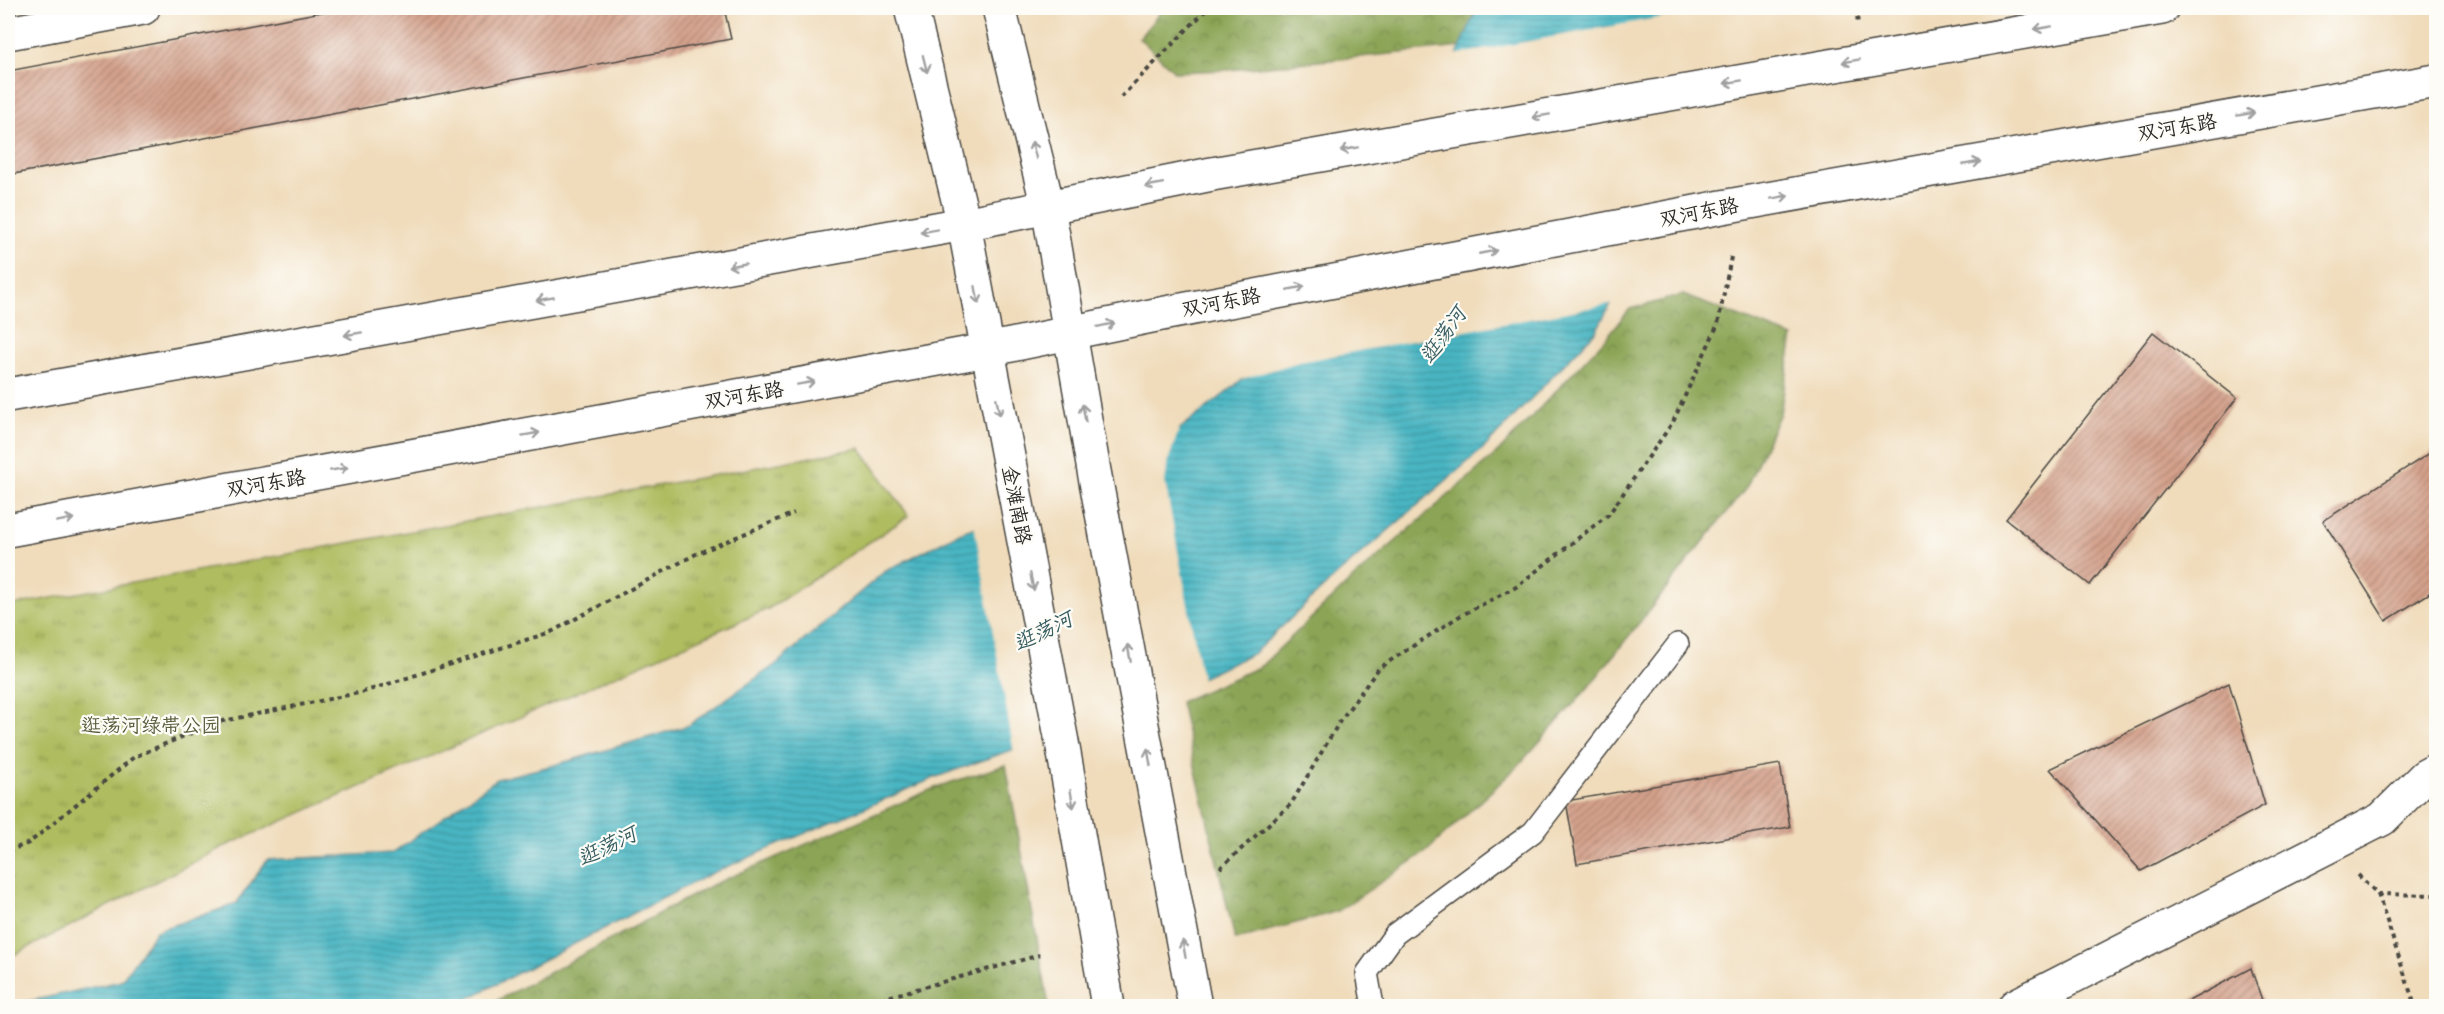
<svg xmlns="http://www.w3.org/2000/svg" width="2444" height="1014" viewBox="0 0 2444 1014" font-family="Itim,'LXGW WenKai TC',sans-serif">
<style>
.forest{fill:url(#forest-crowns);stroke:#5b6840;stroke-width:1.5}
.park{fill:url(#park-tufts);stroke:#6d7444;stroke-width:1.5}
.water{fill:url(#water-rules);stroke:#3a7077;stroke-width:1.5}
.pier{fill:#f0dcbb}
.building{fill:url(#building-hatch)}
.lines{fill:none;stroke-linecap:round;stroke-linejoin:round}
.service-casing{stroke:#494641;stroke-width:24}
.minor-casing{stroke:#494641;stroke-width:36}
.tertiary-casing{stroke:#494641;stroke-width:36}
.path{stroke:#494641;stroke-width:4;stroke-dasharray:4.5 4.5;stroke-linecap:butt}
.service{stroke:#fff;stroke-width:21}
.minor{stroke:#fff;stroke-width:33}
.tertiary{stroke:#fff;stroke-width:33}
.oneway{stroke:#a0a0a0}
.labels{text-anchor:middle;stroke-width:4.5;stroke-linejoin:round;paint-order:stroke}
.street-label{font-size:20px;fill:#2b2b2b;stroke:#fdfcf7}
.park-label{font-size:20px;fill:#595e3d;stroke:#fdfcf7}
.water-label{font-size:21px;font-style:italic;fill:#355c60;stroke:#fdfcf7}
</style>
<defs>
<pattern id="forest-crowns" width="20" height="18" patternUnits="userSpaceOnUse" patternTransform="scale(1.5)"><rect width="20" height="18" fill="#8ba455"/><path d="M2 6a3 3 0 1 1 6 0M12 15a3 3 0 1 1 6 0" fill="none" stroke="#728647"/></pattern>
<pattern id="park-tufts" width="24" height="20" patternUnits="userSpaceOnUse" patternTransform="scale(1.5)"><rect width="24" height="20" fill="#afbc5e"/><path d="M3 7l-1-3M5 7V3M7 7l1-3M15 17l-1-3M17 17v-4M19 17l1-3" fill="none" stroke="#8f994e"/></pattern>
<pattern id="water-rules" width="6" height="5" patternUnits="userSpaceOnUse" patternTransform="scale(1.5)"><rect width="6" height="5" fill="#48b6c3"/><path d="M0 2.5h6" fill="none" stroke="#3c949f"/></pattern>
<pattern id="building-hatch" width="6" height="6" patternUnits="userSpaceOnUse" patternTransform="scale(1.5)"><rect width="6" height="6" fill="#d4a18b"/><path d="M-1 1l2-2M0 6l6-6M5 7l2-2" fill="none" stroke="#ac8372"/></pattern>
</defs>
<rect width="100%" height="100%" fill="#fdfcf7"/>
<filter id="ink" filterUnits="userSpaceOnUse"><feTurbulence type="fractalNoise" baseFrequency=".0167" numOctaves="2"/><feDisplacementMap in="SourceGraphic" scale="12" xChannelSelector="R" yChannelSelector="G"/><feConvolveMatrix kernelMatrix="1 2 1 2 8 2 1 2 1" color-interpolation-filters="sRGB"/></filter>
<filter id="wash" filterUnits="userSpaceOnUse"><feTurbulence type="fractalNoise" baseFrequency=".008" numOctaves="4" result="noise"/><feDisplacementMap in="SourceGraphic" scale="24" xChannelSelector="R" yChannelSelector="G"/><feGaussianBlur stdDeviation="1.35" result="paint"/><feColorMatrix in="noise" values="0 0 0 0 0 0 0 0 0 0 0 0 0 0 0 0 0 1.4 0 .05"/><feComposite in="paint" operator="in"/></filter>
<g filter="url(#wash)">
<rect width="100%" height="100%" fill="#f0dcbb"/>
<g class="forest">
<polygon points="1164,8 1477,8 1461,47 1228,70 1175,72 1139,38"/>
<polygon points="1683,295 1793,337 1780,413 1746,488 1587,689 1516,768 1426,852 1338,911 1235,940 1180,702 1261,666 1349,582 1499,451 1606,338 1630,309"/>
<polygon points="1006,765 1049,1006 487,1006 710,886 939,786"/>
</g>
<polygon class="park" points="860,448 909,516 768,609 223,847 8,958 8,606"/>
<polygon class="water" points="1477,8 1758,8 1738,75 1596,331 1485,447 1339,573 1254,653 1165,695 939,776 710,874 454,1006 8,1006 121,981 156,931 236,904 267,860 393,853 497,779 555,765 687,726 775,665 884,572 957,534 1108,476 1155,448 1231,389 1329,300 1392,208"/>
<g class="pier">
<polygon points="1712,8 1761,8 1741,76 1615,303 1299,362 1235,381 1327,298 1389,206 1454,55"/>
<polygon points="1181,424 1168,461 1165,482 1202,680 1166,697 1014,752 974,524 1106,473 1154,445"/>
</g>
<g id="blocks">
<g class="building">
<polygon points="343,8 724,8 731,39 8,175 8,71"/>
<polygon points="2153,332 2237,398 2090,585 2006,519"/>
<polygon points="2436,449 2436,589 2386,621 2323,521"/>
<polygon points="2229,683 2265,805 2141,871 2050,769"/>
<polygon points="1780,764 1790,827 1577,864 1566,801"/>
<polygon points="2251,968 2264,1006 2179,1006"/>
</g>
</g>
</g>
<g filter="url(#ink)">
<use href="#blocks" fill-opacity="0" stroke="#494641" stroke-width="1.5"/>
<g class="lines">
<g class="service-casing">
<polyline id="service" points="1373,1006 1367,973 1395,934 1533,832 1678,644"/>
</g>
<g class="minor-casing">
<g id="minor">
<polyline points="8,33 143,8"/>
<polyline points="2015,1006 2382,819 2425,776 2436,770"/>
</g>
</g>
<g class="tertiary-casing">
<g id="tertiary">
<polyline points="911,8 964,224 1062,742 1108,1006"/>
<polyline points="999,8 1048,207 1094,471 1195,1006"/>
<polyline points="8,395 964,224 1212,174 2162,8"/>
<polyline points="8,530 987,350 1156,315 1722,207 2436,81"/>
</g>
</g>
<g class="path">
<polyline points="1856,8 1858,24"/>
<polyline points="1121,97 1208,8"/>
<polyline points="8,851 29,843 134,757 218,722 363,692 551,632 696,554 794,513"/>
<polyline points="1220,868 1291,804 1340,721 1379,668 1458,617 1516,587 1609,514 1673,422 1718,324 1731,257"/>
<polyline points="2358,875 2378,894 2436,895"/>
<polyline points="2378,894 2415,1006"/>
<polyline points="855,1006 1040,955"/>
</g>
<use href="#service" class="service"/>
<use href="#minor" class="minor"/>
<use href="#tertiary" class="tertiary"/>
</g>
<defs><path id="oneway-shaft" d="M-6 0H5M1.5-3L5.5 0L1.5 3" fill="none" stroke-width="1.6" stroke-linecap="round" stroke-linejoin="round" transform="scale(1.5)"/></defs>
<g class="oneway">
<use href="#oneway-shaft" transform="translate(2043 28) rotate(170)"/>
<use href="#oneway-shaft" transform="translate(1851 61) rotate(170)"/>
<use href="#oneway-shaft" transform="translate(925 64) rotate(76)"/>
<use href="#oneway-shaft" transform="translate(1733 82) rotate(170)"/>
<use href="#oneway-shaft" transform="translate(2246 114) rotate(-10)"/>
<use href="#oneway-shaft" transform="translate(1541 116) rotate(170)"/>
<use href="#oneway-shaft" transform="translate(1349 149) rotate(170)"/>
<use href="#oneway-shaft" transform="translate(1034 150) rotate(-104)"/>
<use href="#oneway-shaft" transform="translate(1972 163) rotate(-10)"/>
<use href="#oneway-shaft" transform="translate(1154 185) rotate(169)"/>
<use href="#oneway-shaft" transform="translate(1780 197) rotate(-10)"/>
<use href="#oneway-shaft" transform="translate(929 231) rotate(170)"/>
<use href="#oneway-shaft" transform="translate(1488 252) rotate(-11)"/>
<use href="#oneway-shaft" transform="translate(737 265) rotate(170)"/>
<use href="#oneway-shaft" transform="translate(1296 288) rotate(-11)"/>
<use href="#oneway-shaft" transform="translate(977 295) rotate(80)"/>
<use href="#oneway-shaft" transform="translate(545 299) rotate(170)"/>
<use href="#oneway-shaft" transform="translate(1106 325) rotate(-12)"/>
<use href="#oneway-shaft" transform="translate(353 334) rotate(170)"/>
<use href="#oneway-shaft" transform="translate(806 383) rotate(-10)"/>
<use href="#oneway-shaft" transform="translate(998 407) rotate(79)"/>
<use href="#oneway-shaft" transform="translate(1084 413) rotate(-100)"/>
<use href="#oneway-shaft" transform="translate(531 434) rotate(-10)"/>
<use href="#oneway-shaft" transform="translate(339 469) rotate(-10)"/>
<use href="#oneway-shaft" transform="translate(65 520) rotate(-10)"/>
<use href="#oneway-shaft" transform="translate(1032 582) rotate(79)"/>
<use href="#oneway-shaft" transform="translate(1129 653) rotate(-101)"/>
<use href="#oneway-shaft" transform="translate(1149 757) rotate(-100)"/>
<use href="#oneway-shaft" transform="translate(1072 799) rotate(80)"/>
<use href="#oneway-shaft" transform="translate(1184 949) rotate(-100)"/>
</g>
</g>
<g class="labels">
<g class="street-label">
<text transform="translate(2177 127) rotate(-10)" y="7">双河东路</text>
<text transform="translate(1699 212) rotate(-11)" y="7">双河东路</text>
<text transform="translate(1221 302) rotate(-11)" y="7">双河东路</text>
<text transform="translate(744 395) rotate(-10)" y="7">双河东路</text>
<text transform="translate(266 483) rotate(-10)" y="7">双河东路</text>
<text transform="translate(1017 505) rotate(79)" y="7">金滩南路</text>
</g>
<g class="park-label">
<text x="151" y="732">逛荡河绿带公园</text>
</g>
<g class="water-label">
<text transform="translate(1443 335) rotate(-54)" y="7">逛荡河</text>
<text transform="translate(1043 631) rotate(-26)" y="7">逛荡河</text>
<text transform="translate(607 846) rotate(-26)" y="7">逛荡河</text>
</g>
</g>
<rect width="2444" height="1014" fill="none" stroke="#fdfcf7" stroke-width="30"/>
</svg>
